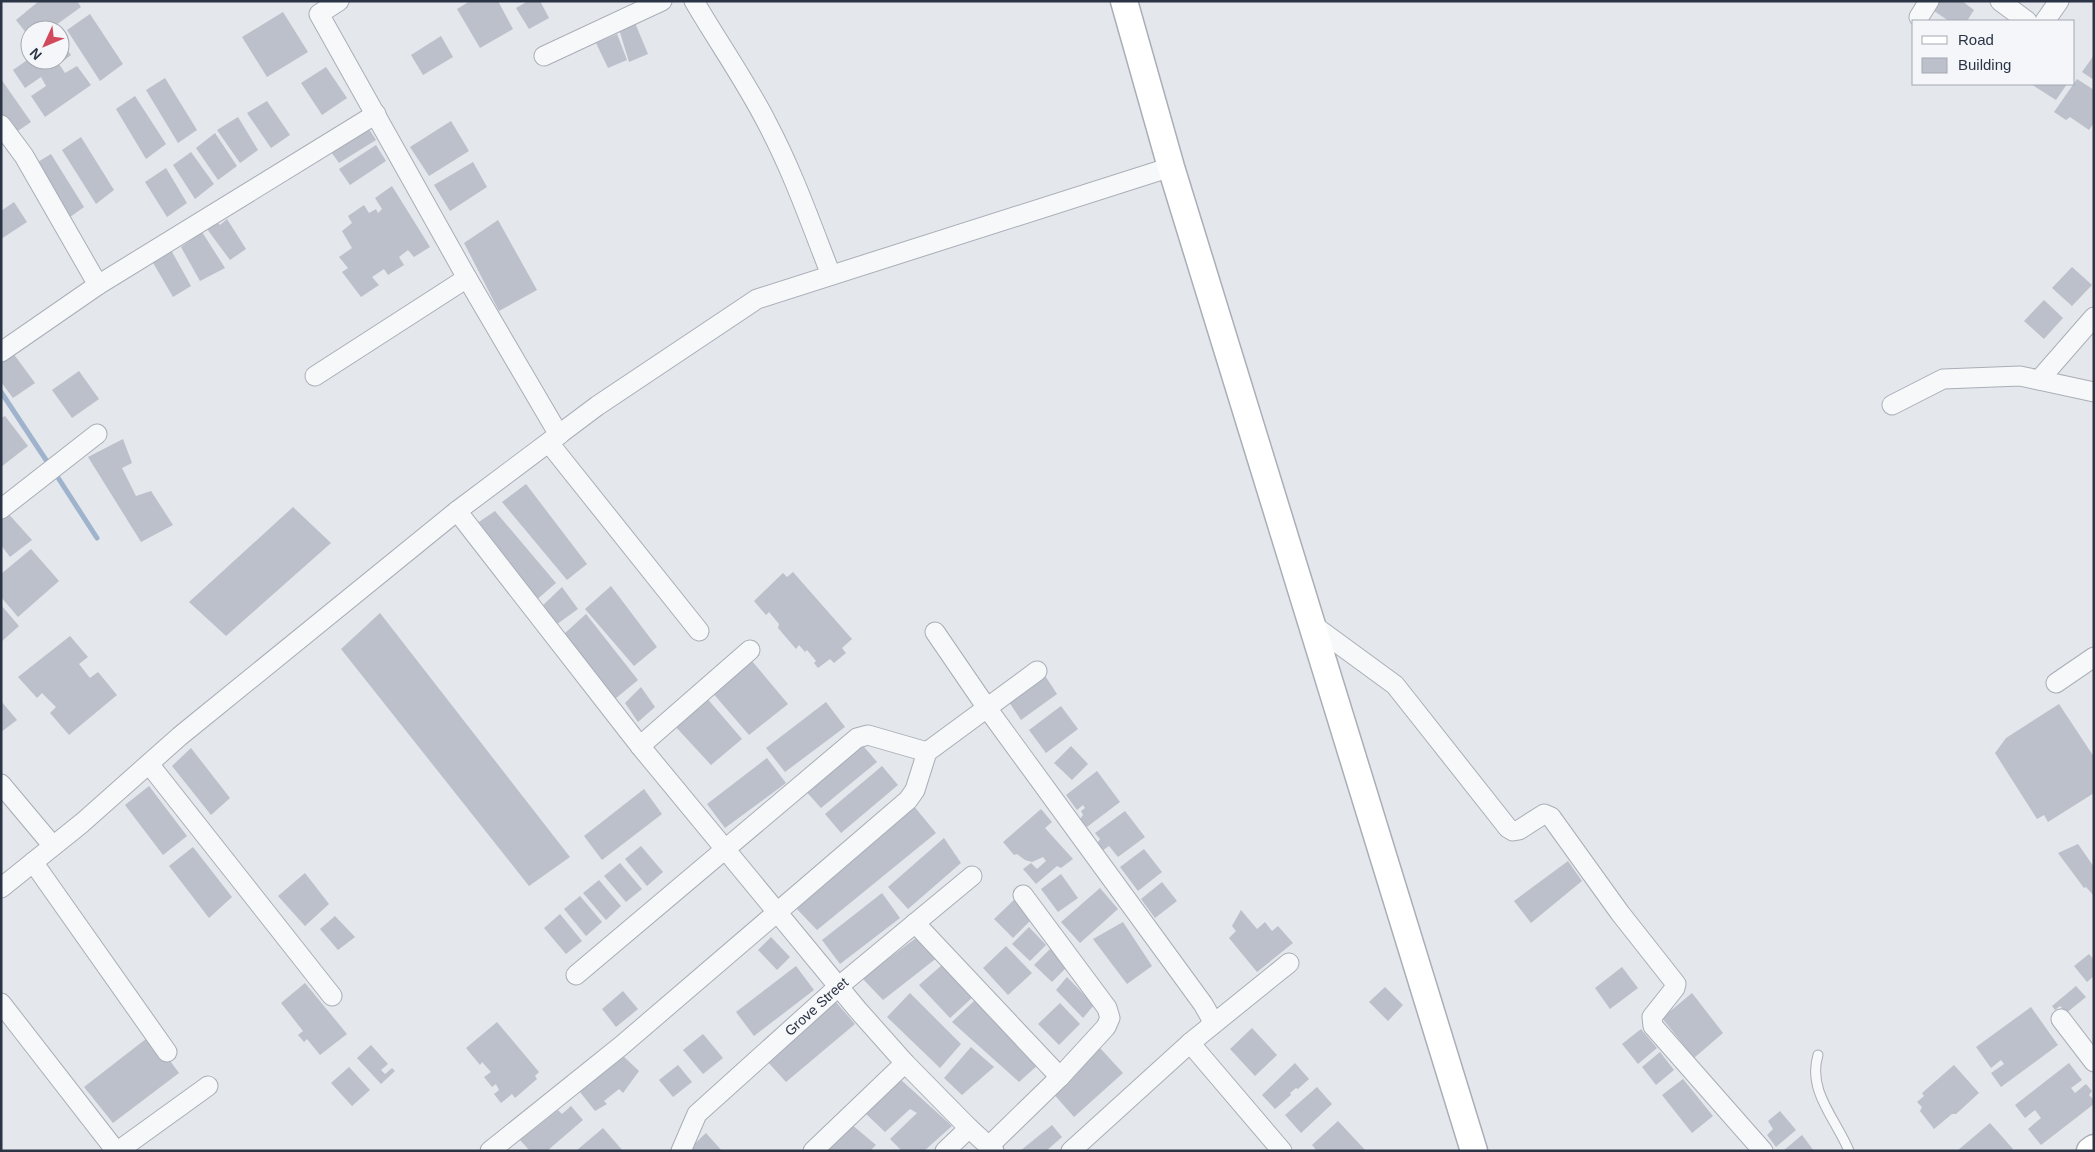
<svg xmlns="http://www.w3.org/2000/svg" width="2095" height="1152" viewBox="0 0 2095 1152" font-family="Helvetica,sans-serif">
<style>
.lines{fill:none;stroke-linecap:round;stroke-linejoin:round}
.stream{stroke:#9fb4cc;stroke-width:5}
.building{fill:#bbc0ca}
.lane-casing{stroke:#a9aeb7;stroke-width:11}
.street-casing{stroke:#a9aeb7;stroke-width:21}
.secondary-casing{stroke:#a9aeb7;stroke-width:29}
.lane{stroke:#f7f8fa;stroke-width:9}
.street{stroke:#f7f8fa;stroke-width:19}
.secondary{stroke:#fff;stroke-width:26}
.labels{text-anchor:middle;stroke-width:4.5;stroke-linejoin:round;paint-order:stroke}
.street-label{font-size:14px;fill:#2b3445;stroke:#f4f6f9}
</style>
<rect width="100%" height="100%" fill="#e4e7ec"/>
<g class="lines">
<g class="stream">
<polyline points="1,392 50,466"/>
<polyline points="55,473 97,538"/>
</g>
</g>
<g class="building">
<polygon points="39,1 77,1 81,7 49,30 30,30 30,38 16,20"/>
<polygon points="470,1 498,1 513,29 480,48 457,9"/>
<polygon points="528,1 540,1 549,18 529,29 516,8"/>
<polygon points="1935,1 1962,1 1974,10 1967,21 1949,21 1931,9"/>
<polygon points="283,12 308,52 267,77 242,37"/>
<polygon points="90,14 123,64 100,81 67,30"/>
<polygon points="635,23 648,54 629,62 619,29"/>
<polygon points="617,34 627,60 608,68 596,43"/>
<polygon points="441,36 453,57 423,75 411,55"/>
<polygon points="60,40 71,55 59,64 65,73 77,66 91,85 45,117 31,96 46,86 41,77 25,88 13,70 30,58 30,60 60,60"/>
<polygon points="2094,55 2094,80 2082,72"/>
<polygon points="326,67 347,98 322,115 301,83"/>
<polygon points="165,78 197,130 178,143 146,90"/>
<polygon points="1,79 31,122 12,135 1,120"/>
<polygon points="2077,79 2094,90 2094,123 2089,130 2070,117 2066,120 2054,112"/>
<polygon points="2031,84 2067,84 2056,100"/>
<polygon points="135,96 166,144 146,159 116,109"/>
<polygon points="267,101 290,135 271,148 247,113"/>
<polygon points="238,117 258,150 240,163 217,130"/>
<polygon points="451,121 469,151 429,176 410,147"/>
<polygon points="367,126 376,140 339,163 329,149"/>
<polygon points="215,133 237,166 218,180 196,148"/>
<polygon points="81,137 114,190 96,204 62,150"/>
<polygon points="376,145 386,161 350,185 339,169"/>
<polygon points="191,152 214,184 195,199 173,165"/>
<polygon points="51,154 84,207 66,220 33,165"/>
<polygon points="473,162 487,187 450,211 434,185"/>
<polygon points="166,168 187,203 167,217 145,182"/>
<polygon points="392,186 430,247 414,257 408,250 399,257 404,265 388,275 384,269 372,277 379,285 361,297 342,272 348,268 339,257 352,248 342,231 352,223 348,216 364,205 369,213 376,209 378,213 382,209 375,198"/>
<polygon points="14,202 27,222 1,239 1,211"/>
<polygon points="214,219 220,225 227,219 246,249 230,260 204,225"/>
<polygon points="498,220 537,290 499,311 464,243"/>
<polygon points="202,232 225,268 200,281 181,247"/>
<polygon points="171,250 191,286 173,297 152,261"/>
<polygon points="2072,267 2092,285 2072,306 2052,288"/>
<polygon points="2044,300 2063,318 2044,339 2024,321"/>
<polygon points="10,349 35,383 13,398 1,382 1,356"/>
<polygon points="79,371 99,399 72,418 52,390"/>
<polygon points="5,416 28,446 1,467 1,418"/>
<polygon points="123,439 132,463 122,468 136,496 151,491 173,525 141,542 88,457"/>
<polygon points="526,484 587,564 567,580 502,502"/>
<polygon points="293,507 331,543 226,636 189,602"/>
<polygon points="5,510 32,540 10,557 1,545 1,513"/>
<polygon points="495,511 556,583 534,602 473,526"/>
<polygon points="31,549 59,581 18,617 1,597 1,574"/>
<polygon points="793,572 852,639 842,648 846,653 834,663 830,659 818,668 814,663 816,661 807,650 805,652 799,645 796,649 778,628 779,624 769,612 766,615 754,601 783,573 787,577"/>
<polygon points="611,586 657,647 634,666 585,609"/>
<polygon points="562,587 578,609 553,627 539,609"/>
<polygon points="1,605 19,626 1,642"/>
<polygon points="380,613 570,857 529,886 341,649"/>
<polygon points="586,614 638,680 615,699 564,634"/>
<polygon points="70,636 88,657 79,664 90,678 98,672 117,695 69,735 50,713 56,707 42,693 37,698 18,677"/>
<polygon points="752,661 788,704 749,735 711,691"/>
<polygon points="1042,671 1057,694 1021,720 1007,699"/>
<polygon points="641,687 655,707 638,722 625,703"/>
<polygon points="705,696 742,739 711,765 674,725"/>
<polygon points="1,701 17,720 1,732"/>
<polygon points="826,702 845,727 785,772 766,748"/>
<polygon points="2059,704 2094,757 2094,793 2048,822 2044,815 2037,819 1995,753 2006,738"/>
<polygon points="1061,706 1078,729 1046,753 1029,730"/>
<polygon points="859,741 877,762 821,808 803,788"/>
<polygon points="1071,746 1088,764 1072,780 1054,763"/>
<polygon points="191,748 230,798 211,815 172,766"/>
<polygon points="767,758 786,783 725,828 707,804"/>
<polygon points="882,766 898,785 841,833 825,814"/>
<polygon points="1097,771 1120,802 1087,827 1080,819 1083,815 1081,811 1085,808 1083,805 1077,810 1066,795"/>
<polygon points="149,786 187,836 163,855 125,805"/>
<polygon points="644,789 662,814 602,860 584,836"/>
<polygon points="913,805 936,833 817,930 795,907"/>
<polygon points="1041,809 1052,822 1045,828 1073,859 1061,868 1057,866 1036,884 1023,869 1031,863 1037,869 1046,861 1043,857 1032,862 1025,860 1017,854 1014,855 1003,842"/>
<polygon points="1125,811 1145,837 1118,857 1109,846 1102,851 1097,844 1100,839 1095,833"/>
<polygon points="944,838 961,863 908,909 888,887"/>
<polygon points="2078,844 2094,867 2094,896 2086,887 2084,888 2058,853"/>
<polygon points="641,846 663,872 647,886 625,859"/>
<polygon points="193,847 232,897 209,918 169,866"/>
<polygon points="1144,849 1162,872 1138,891 1120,867"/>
<polygon points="1568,861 1582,881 1531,923 1514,901"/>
<polygon points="620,863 642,889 626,902 604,876"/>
<polygon points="305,873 329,904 305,926 278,896"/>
<polygon points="1061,874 1078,898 1058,912 1041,889"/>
<polygon points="599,880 621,906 606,920 583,893"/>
<polygon points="1162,882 1177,901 1155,918 1141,899"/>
<polygon points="1100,888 1118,909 1080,943 1061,922"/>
<polygon points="882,893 900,918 840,964 822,940"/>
<polygon points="580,896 602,922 586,936 564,909"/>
<polygon points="1016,898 1034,917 1013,938 994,919"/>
<polygon points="1241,910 1257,929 1265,922 1272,931 1278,926 1293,943 1257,972 1229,938 1236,931 1232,926"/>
<polygon points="560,914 582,941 566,954 544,928"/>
<polygon points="335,916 355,937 338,950 320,929"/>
<polygon points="1123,922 1152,966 1127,984 1093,939"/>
<polygon points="1029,927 1046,945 1030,961 1012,944"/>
<polygon points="920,935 938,957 883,1000 862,978"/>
<polygon points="771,937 790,957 777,970 758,950"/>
<polygon points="1006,946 1032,973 1008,995 983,968"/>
<polygon points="1051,948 1068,966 1052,982 1034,965"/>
<polygon points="2089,954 2094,960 2094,976 2087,982 2074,966"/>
<polygon points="942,965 973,997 950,1018 919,985"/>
<polygon points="796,966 814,990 754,1036 736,1012"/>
<polygon points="1622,967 1638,988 1610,1009 1595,988"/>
<polygon points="1067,977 1094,1005 1083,1018 1056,990"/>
<polygon points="305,983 347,1034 320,1055 307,1039 304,1042 298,1035 303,1031 281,1003"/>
<polygon points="2076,986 2086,997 2059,1019 2055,1014 2062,1008 2060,1006 2055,1010 2052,1006"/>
<polygon points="1385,987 1403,1005 1388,1021 1369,1002"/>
<polygon points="623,991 638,1009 616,1027 602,1009"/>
<polygon points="910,993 961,1044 940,1068 887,1017"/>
<polygon points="1692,993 1723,1033 1694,1058 1662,1018"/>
<polygon points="975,1000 1039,1064 1019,1082 952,1022"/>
<polygon points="835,1001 855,1024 786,1082 767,1061"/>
<polygon points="1060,1003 1080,1024 1059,1045 1038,1024"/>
<polygon points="2031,1007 2058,1045 2001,1087 1991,1073 2004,1064 2001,1060 1991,1068 1976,1047"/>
<polygon points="497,1022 539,1072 535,1076 537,1079 515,1098 512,1094 501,1103 494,1094 499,1090 496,1084 492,1087 484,1077 491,1072 482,1062 480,1065 466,1048"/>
<polygon points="1252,1028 1277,1055 1255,1076 1230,1049"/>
<polygon points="1641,1029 1657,1048 1638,1064 1622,1044"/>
<polygon points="703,1034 723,1058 703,1074 683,1050"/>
<polygon points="151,1035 179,1073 113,1123 84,1087"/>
<polygon points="371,1045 388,1064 381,1070 385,1074 392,1068 395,1071 381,1084 357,1058"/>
<polygon points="971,1047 994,1067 962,1095 944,1078"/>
<polygon points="1100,1048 1123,1073 1074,1117 1051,1091"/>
<polygon points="1660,1052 1674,1070 1656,1085 1642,1067"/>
<polygon points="621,1054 639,1071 623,1093 619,1089 604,1101 607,1104 595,1111 580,1092"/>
<polygon points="1295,1063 1309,1079 1298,1089 1296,1088 1290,1093 1291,1095 1275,1109 1262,1095"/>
<polygon points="2069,1063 2082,1080 2071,1088 2075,1093 2086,1084 2092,1091 2089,1095 2094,1100 2094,1104 2041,1145 2028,1129 2041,1118 2035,1110 2025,1118 2015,1105"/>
<polygon points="678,1065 692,1082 673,1097 659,1080"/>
<polygon points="1954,1065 1979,1093 1956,1114 1952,1114 1934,1129 1920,1111 1922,1107 1917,1102 1924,1096 1922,1093"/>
<polygon points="349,1067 370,1090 352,1106 331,1083"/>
<polygon points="900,1079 952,1126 924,1151 902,1151 890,1139 917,1113 910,1109 885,1132 864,1112"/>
<polygon points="1683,1079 1713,1116 1692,1133 1662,1095"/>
<polygon points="1317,1087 1332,1104 1301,1133 1285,1115"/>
<polygon points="571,1106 583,1120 547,1151 530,1151 520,1140 558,1110 562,1114"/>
<polygon points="1780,1111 1796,1130 1776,1147 1767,1135 1773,1129 1768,1121"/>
<polygon points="1338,1121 1366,1151 1317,1151 1312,1145"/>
<polygon points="1990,1123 2013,1149 2011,1151 1957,1151"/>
<polygon points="851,1124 876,1145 870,1151 823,1151"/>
<polygon points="1052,1125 1062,1137 1046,1151 1020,1151"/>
<polygon points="603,1128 623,1151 576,1151"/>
<polygon points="706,1133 722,1151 687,1151"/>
<polygon points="1802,1135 1814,1151 1783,1151"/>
</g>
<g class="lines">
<g class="lane-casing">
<path id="lane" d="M1818 1055C1807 1091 1836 1119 1849 1151"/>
</g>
<g class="street-casing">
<g id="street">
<polyline points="339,1 319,14 467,278 559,435"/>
<path d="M694 1C718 42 745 80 767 123 793 172 811 224 831 275"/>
<polyline points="2000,1 2027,21"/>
<polyline points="1919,17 1929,1"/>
<polyline points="2045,21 2059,1"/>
<polyline points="544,56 662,1"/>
<polyline points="1,125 24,156 98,285"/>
<polyline points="1,352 98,285 376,114"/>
<polyline points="315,376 467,278"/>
<polyline points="2039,380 2094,317"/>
<polyline points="1892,405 1943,379 2020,376 2094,392"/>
<polyline points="549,443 699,631"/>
<polyline points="1,509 97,434"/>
<polyline points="457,511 640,746 857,1009 905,1063 969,1128 994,1151"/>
<polyline points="1313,625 1395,685 1508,828 1513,831 1519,830 1544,814 1551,817 1620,913 1676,984 1675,988 1652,1017 1653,1026 1763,1151"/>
<polyline points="935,632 987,708 1203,1004 1211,1018 1211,1026"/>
<polyline points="2056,683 2094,657"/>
<polyline points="640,746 750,650"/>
<polyline points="149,764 332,996"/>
<polyline points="1,784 53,846"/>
<polyline points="33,862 167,1052"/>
<polyline points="1,888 82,823 180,736 457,511 597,406 757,299 1171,167"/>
<polyline points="915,923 1060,1077"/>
<polyline points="576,975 857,738 868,735 927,752"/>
<polyline points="1,1003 116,1151"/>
<polyline points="2061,1019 2094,1062"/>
<polyline points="1190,1043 1282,1151"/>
<polyline points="989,1146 1060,1077 1106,1027 1110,1018 1107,1008 1023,895"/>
<polyline points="118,1151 208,1086"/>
<polyline points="490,1151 621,1046 908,800 915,790 927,752 1037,671"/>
<path id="s1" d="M681 1151 697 1114 838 987 972 876"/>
<polyline points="813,1151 905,1063"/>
<polyline points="945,1151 969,1128"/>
<polyline points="1071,1151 1190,1043 1289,963"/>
</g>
</g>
<g class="secondary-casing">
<g id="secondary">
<polyline points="1124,1 1171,167 1474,1151"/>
<polyline points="2090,1151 2094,1148"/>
</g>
</g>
<use href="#lane" class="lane"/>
<use href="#street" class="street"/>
<use href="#secondary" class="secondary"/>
</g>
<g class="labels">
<g class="street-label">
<text dy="5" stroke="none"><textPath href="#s1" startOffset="201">Grove Street</textPath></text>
</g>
</g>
<rect width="2095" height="1152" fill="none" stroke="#2b3445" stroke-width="5"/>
<rect x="1912" y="20" width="162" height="65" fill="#f4f6f9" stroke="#a4a8b1"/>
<rect x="1922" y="36" width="25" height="8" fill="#ffffff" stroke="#a4a8b1"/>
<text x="1958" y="45" font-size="15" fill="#2b3445">Road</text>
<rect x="1922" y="58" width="25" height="15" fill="#bbc0ca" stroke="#a4a8b1"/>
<text x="1958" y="70" font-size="15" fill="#2b3445">Building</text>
<g transform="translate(45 45) rotate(226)"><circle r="24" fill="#f4f6f9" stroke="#a4a8b1"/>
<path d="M0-4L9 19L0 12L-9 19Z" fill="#d1495b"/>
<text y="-8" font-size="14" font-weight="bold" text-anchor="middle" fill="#2b3445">N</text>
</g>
</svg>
